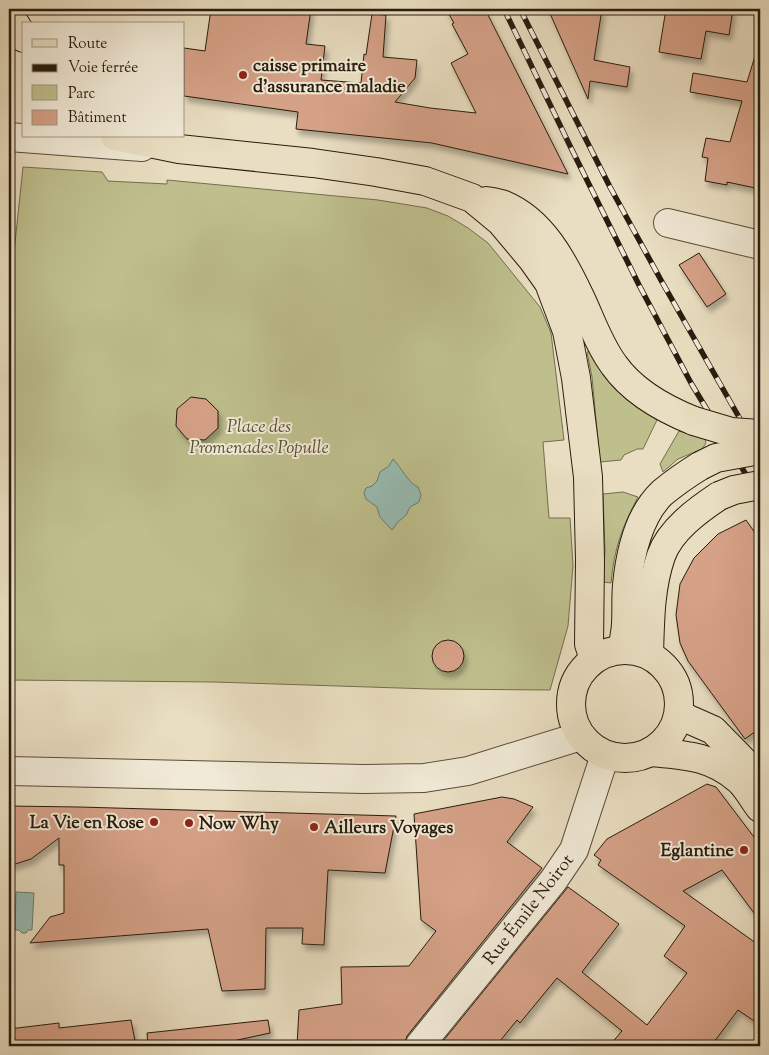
<svg xmlns="http://www.w3.org/2000/svg" width="769" height="1055" viewBox="0 0 769 1055" font-family="'Sorts Mill Goudy',serif">
<style>
.green{fill:#bebf8d;stroke:#746e4e}
.water{fill:#97bcb3;stroke:#6b7c71}
.building{fill:#d5a187;stroke:#291c0e;filter:url(#shadow)}
.lines{fill:none;stroke-linecap:round;stroke-linejoin:round}
.minor-casing{stroke:#594c3b;stroke-width:30}
.major-casing{stroke:#291c0e;stroke-width:30}
.minor{stroke:#f1ead7;stroke-width:28}
.major{stroke:#e9dec1;stroke-width:28}
.rail-casing{stroke:#291c0e;stroke-width:5.5}
.rail{stroke:#f1ead7;stroke-width:4;stroke-dasharray:11;stroke-linecap:butt}
.major-bridge-casing{stroke:#291c0e;stroke-width:30;stroke-linecap:butt}
.major-bridge{stroke:#e9dec1;stroke-width:28}
.poi-dot{fill:#8f2418;stroke:#f1ead7;stroke-width:2}
.labels{text-anchor:middle;stroke-width:4;stroke-linejoin:round;paint-order:stroke}
.poi-label{font-size:18px;font-weight:bold;fill:#291c0e;stroke:#f1ead7;text-anchor:start}
.park-label{font-size:18px;font-style:italic;fill:#564d34;stroke:#f1ead7}
.street-label{font-size:18px;fill:#291c0e;stroke:#f1ead7}
</style>
<defs>
<filter id="shadow"><feDropShadow dx="3" dy="5.5" stdDeviation="2.5" flood-color="#0004"/></filter>
</defs>
<rect width="100%" height="100%" fill="#e9dec1"/>
<filter id="stains"><feTurbulence type="fractalNoise" baseFrequency=".004" numOctaves="4"/><feColorMatrix values="0 0 0 0 .2 0 0 0 0 .09 0 0 0 0 .02 0 0 0 .5 -.17"/></filter>
<radialGradient id="worn" r=".72"><stop offset=".6" stop-color="#630" stop-opacity="0"/><stop offset="1" stop-color="#630" stop-opacity=".3"/></radialGradient>
<g class="green">
<polygon points="23,167 102,172 108,181 167,184 167,180 378,200 427,208 448,216 468,228 488,243 540,307 551,333 564,440 543,442 549,518 570,518 573,566 568,626 550,690 430,689 214,682 9,680 9,271 12,271"/>
<polygon points="592,351 635,405 657,420 643,449 637,449 624,455 621,460 600,462 592,377 587,352"/>
<polygon points="679,431 705,438 706,443 702,449 678,459 663,472 660,464"/>
<path d="M623 492 638 497C622 527 614 549 611 583L603 582 605 550 603 494Z"/>
</g>
<g class="water">
<path d="M393 459C401 467 409 484 418 487L421 495 419 502 410 507 406 515 398 522 392 530 380 517 377 507 366 499 364 493 366 488 372 486 377 481 380 472 389 466Z"/>
<polygon points="16,892 34,893 32,930 28,930 26,933 22,933 19,930 15,930"/>
</g>
<g class="building">
<polygon points="211,9 311,9 306,44 325,46 321,80 361,83 364,54 366,55 372,14 386,15 383,57 417,60 415,78 395,102 430,108 476,113 451,63 468,54 452,24 454,23 446,9 485,9 568,174 432,143 296,129 298,112 184,96 184,48 205,51"/>
<polygon points="548,9 602,9 594,60 630,67 627,87 590,81 588,99"/>
<polygon points="666,9 733,9 729,35 706,31 701,59 659,52"/>
<polygon points="755,56 760,56 760,189 727,182 727,185 705,181 708,158 702,157 706,138 730,142 742,101 690,92 693,73 747,82"/>
<polygon points="699,253 726,294 707,307 679,265"/>
<polygon points="191,397 206,399 218,411 218,428 205,440 187,439 176,426 177,409"/>
<polygon points="746,520 760,540 760,728 745,739 688,661 680,643 676,615 680,584 694,558 718,534"/>
<circle cx="448" cy="656" r="16"/>
<polygon points="707,784 716,787 760,845 760,921 722,870 683,891 760,946 760,1025 738,1010 711,1046 609,1046 622,1031 557,978 520,1023 517,1020 496,1046 439,1046 568,887 619,924 582,972 647,1025 687,973 664,956 685,926 598,865 601,860 594,855 607,839"/>
<polygon points="502,797 514,799 533,807 507,842 542,868 407,1036 404,1046 375,1046 369,1041 327,1046 297,1046 299,1010 342,1004 341,967 409,966 436,931 421,920 414,814"/>
<polygon points="9,806 79,807 396,816 385,873 328,870 324,945 302,944 303,928 266,928 265,989 222,991 208,929 30,943 50,917 64,913 64,865 59,865 59,838 31,859 9,866"/>
<polygon points="131,1020 136,1046 9,1046 9,1029 59,1023 59,1028"/>
<polygon points="268,1020 270,1033 233,1041 234,1046 148,1046 147,1033"/>
</g>
<g class="lines">
<g class="minor-casing">
<g id="minor">
<polyline points="9,137 142,147"/>
<polyline points="668,223 760,245"/>
<polyline points="9,771 364,779 424,778 468,771 581,736"/>
<polyline points="419,1046 553,881 574,850 605,755"/>
</g>
</g>
<g class="major-casing">
<g id="major">
<polyline points="9,14 24,38"/>
<polyline points="115,136 179,149 313,163 376,172 425,181 472,198 501,222 532,259 549,283 567,331 576,378 588,477 590,560 589,644 594,659"/>
<path d="M486 201C492 202 499 203 504 205 542 221 563 261 580 297 591 320 599 345 614 365 633 392 664 409 694 421"/>
<circle cx="625" cy="704" r="54"/>
<path d="M621 650C629 628 625 607 627 585 630 554 639 515 662 493 674 483 687 474 700 466"/>
<path d="M649 655C650 621 650 588 661 556 670 530 698 510 719 496"/>
<polyline points="679,715 713,730 752,770 759,780"/>
<path d="M651 752C685 755 712 756 739 780 747 787 753 799 760 808"/>
</g>
</g>
<use href="#minor" class="minor"/>
<use href="#major" class="major"/>
<g class="rail-casing">
<g id="rail">
<polyline points="504,9 572,150 639,285 691,383 760,498"/>
<polyline points="520,9 610,187 662,282 760,454"/>
</g>
</g>
<use href="#rail" class="rail"/>
<g class="major-bridge-casing">
<g id="major-bridge">
<polyline points="694,421 731,432 760,434"/>
<polyline points="700,466 716,458 760,450"/>
<polyline points="719,496 734,490 760,485"/>
</g>
</g>
<use href="#major-bridge" class="major-bridge"/>
</g>
<g class="poi-dot">
<circle cx="243" cy="75" r="5"/>
<circle cx="154" cy="822" r="5"/>
<circle cx="189" cy="823" r="5"/>
<circle cx="314" cy="827" r="5"/>
<circle cx="744" cy="850" r="5"/>
</g>
<g class="labels">
<g class="poi-label">
<text x="253" y="71">caisse primaire<tspan x="253" dy="21">d'assurance maladie</tspan></text>
<text x="144" y="828" text-anchor="end">La Vie en Rose</text>
<text x="199" y="829">Now Why</text>
<text x="324" y="833">Ailleurs Voyages</text>
<text x="734" y="856" text-anchor="end">Eglantine</text>
</g>
<g class="park-label">
<text x="259" y="432">Place des<tspan x="259" dy="21">Promenades Populle</tspan></text>
</g>
<g class="street-label">
<text transform="translate(528 909) rotate(-52)" y="6">Rue Émile Noirot</text>
</g>
</g>
<rect width="769" height="1055" fill="none" stroke="#e9dec1" stroke-width="30"/>
<rect x="10" y="10" width="749" height="1035" fill="none" stroke="#291c0e" stroke-width="2.5"/>
<rect x="15" y="15" width="739" height="1025" fill="none" stroke="#291c0e"/>
<rect x="22" y="22" width="162" height="115" fill="#f1ead7" stroke="#a19887"/>
<rect x="32" y="39" width="25" height="8" fill="#e9dec1" stroke="#a19887"/>
<text x="68" y="48" font-size="15" fill="#291c0e">Route</text>
<rect x="32" y="64" width="25" height="8" fill="#291c0e" stroke="#a19887"/>
<text x="68" y="72" font-size="15" fill="#291c0e">Voie ferrée</text>
<rect x="32" y="85" width="25" height="15" fill="#bebf8d" stroke="#a19887"/>
<text x="68" y="98" font-size="15" fill="#291c0e">Parc</text>
<rect x="32" y="110" width="25" height="15" fill="#d5a187" stroke="#a19887"/>
<text x="68" y="122" font-size="15" fill="#291c0e">Bâtiment</text>
<rect width="100%" height="100%" filter="url(#stains)"/>
<rect width="100%" height="100%" fill="url(#worn)"/>
</svg>
